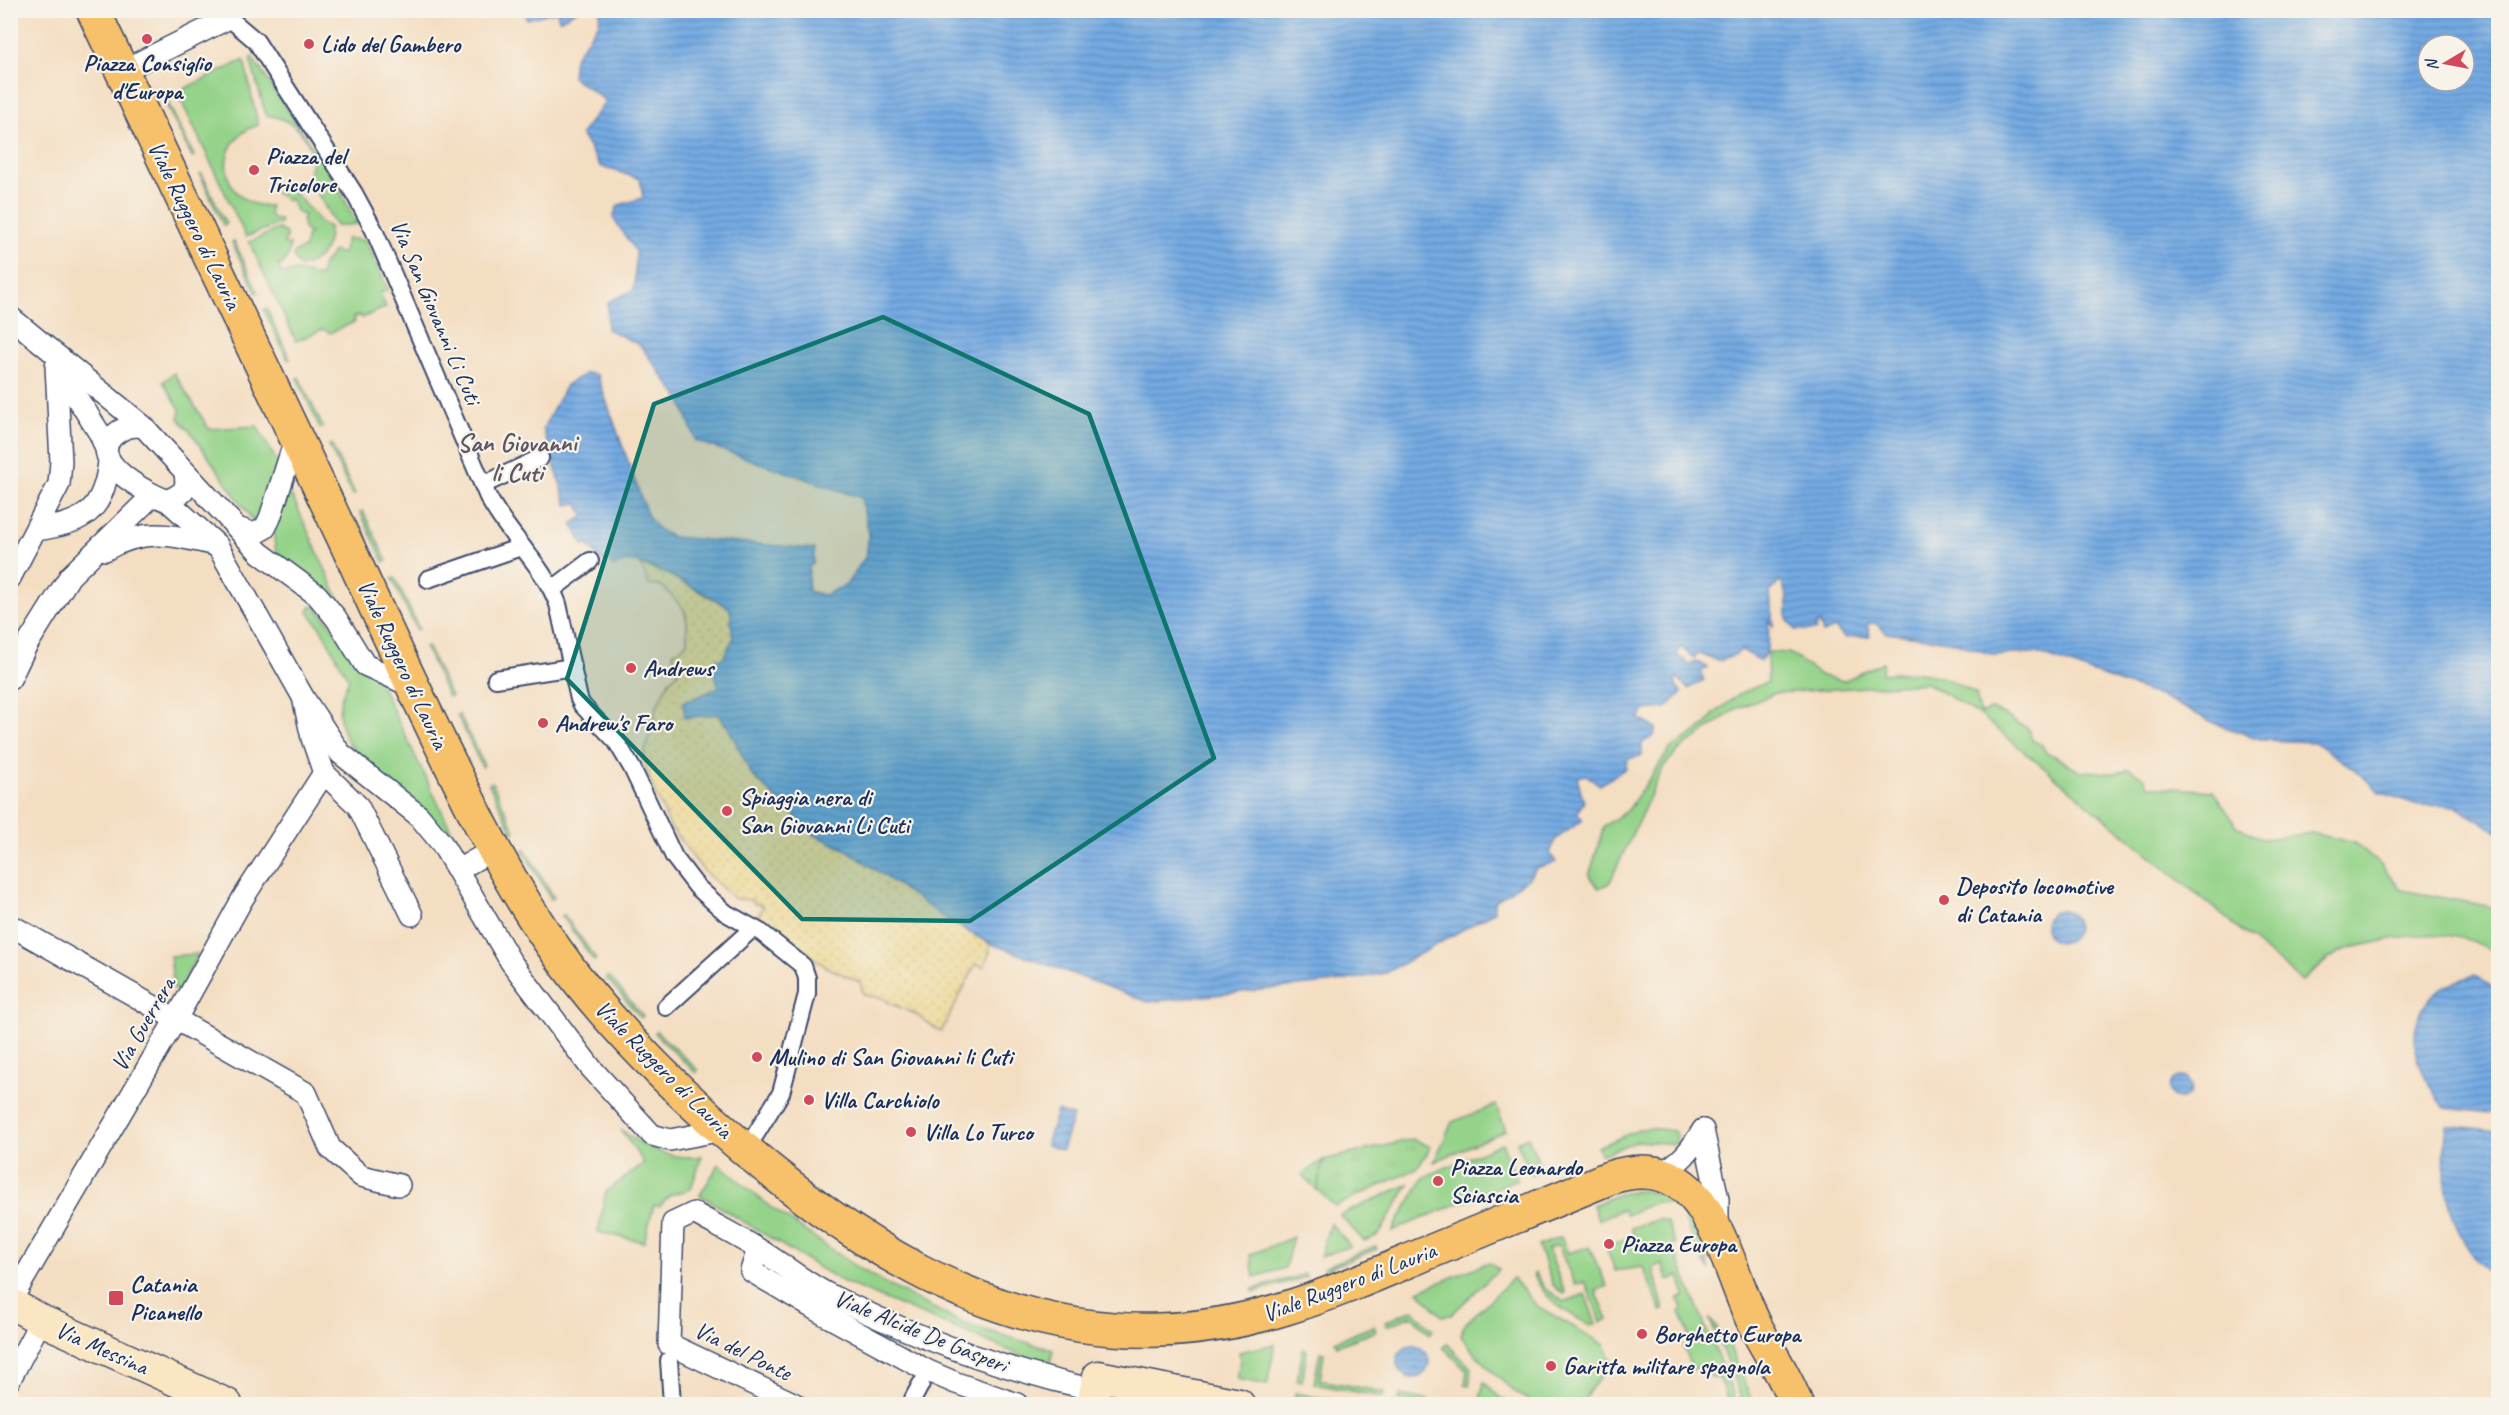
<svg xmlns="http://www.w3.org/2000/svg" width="2509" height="1415" viewBox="0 0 2509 1415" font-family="Caveat,sans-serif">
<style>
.green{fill:#94d389;stroke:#588174;stroke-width:1.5}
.sand{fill:url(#sand-dots);stroke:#84847e;stroke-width:1.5}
.park{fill:url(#park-tufts);stroke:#588174;stroke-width:1.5}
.water{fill:url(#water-rules);stroke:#486ca0;stroke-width:1.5;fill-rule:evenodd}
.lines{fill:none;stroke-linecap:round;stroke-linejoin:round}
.pedestrian-casing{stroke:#3c496d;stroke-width:20}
.minor-casing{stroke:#3c496d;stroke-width:24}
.secondary-casing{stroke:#3c496d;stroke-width:33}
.primary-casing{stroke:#3c496d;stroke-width:36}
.pedestrian{stroke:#fff;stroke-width:16}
.minor{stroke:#fff;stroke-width:21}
.secondary{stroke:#fbe6c4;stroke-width:30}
.primary{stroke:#f6c16b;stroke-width:33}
.marked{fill:#0f766e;fill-opacity:0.2;stroke:#0f766e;stroke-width:4.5;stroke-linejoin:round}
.poi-dot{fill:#d1495b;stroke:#f7f3e8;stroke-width:2}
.labels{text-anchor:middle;stroke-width:4.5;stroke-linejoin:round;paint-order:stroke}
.poi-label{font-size:24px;font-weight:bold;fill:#1b2f5e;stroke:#f7f3e8;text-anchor:start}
.street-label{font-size:24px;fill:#1b2f5e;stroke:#f7f3e8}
.neighbourhood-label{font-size:26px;font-weight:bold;fill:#5f5666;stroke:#f7f3e8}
</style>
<defs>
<pattern id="sand-dots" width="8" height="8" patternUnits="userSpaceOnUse" patternTransform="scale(1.5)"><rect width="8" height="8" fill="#eeda9e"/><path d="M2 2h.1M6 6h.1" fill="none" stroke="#ccbb8a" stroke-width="1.8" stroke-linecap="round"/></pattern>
<pattern id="park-tufts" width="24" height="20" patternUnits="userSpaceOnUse" patternTransform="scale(1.5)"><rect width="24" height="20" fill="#94d389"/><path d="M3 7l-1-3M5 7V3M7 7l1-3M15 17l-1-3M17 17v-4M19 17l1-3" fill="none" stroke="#7fb579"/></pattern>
<pattern id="water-rules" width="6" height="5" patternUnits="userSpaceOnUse" patternTransform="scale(1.5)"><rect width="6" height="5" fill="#74aae2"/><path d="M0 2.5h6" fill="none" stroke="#5e8bba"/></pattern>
</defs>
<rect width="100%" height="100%" fill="#f7f3e8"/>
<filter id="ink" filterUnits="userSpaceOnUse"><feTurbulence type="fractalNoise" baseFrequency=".0167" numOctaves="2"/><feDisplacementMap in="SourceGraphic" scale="12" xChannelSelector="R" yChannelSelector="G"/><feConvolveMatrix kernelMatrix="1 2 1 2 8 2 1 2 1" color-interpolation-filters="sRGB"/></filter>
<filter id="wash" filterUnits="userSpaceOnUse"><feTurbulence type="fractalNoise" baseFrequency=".008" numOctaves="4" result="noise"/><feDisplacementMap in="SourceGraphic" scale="24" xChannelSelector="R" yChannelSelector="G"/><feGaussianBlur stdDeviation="1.35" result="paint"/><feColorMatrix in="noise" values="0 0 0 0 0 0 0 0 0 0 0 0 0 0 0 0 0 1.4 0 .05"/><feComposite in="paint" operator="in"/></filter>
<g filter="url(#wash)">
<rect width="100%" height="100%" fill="#f4dec2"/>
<g class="green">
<path d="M252 57 334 179 357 224 336 226C330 215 312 186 310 175 309 169 313 163 312 156 308 132 289 118 266 115L250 59Z"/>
<path d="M244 60 258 125C210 140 219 207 270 206V215L276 220 280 219V223L246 237 177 92Z"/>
<polygon points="165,97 194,156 192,157 163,98"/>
<polygon points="200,174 202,174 226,224 223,225"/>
<path d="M287 184 321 223 329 227C330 248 320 262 300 267L293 257 295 252 305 248 306 237 310 233 305 231 302 219 304 216 303 214H299L292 204 293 200 289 199 288 201 276 193Z"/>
<polygon points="278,229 286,233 286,241 283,242 285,245 290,245 288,256 282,265 278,265 282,274 298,271 320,277 323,264 334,251 343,254 347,238 366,241 388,290 380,293 386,307 362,318 360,315 353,318 355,322 330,333 323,329 296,341 249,242"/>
<polygon points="234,241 258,292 256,293 232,242"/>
<polygon points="267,309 290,359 288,360 264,310"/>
<polygon points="174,373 209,429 257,426 278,464 263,522 255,524 193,435 179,419 180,409 163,382"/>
<polygon points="299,377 323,427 320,428 297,378"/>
<polygon points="331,444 355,494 352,495 329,445"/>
<path d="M285 486 293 498 366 659 276 551C270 528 278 507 285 486Z"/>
<polygon points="363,511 387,561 384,562 360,512"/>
<polygon points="395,578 419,629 417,630 392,579"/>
<path d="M310 607H316L380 683 453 834 459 850 456 854 349 744C336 721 336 703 349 680L320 627 308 612Z"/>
<polygon points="427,646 451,696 448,697 425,647"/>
<path d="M1767 652 1789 653 1822 676 1844 681 1883 662 1882 674C1922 670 1941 673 1976 694L1980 714 1991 709C2005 714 2015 723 2028 728L2032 740 2042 745 2046 753 2055 756 2080 772C2101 768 2106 779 2129 769L2145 778 2149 786 2213 791 2237 826 2262 839 2312 833 2355 843 2379 863 2401 890 2488 906 2498 911V954C2457 928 2419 932 2374 943 2362 945 2348 947 2338 953 2325 960 2313 972 2302 981L1980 715 1927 683 1776 693 1736 709 1678 751 1664 766 1609 884 1599 888 1589 876 1604 826 1628 810 1670 749 1705 726 1714 714 1739 694 1768 682Z"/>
<polygon points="459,714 484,765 482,767 457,715"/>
<polygon points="492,782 515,831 513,833 489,784"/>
<polygon points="525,849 554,898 551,899 523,851"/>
<polygon points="564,915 596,959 594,961 562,916"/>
<polygon points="198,954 180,989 174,990 170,956"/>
<polygon points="609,976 643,1016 641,1018 606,978"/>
<polygon points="656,1031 698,1070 696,1073 654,1033"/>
<polygon points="1496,1105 1506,1130 1434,1162 1452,1122"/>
<polygon points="1651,1128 1674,1131 1677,1137 1675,1144 1637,1141 1601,1155 1597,1147 1641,1129"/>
<path d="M621 1130C646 1148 671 1161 702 1156L691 1189 670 1195 660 1206 654 1205 644 1242 598 1232 606 1192 644 1163Z"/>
<polygon points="1528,1137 1542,1170 1531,1174 1517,1142"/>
<polygon points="1502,1143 1517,1179 1392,1231 1424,1177"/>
<polygon points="1323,1160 1317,1190 1302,1175"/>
<polygon points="719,1164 769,1206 857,1267 890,1286 964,1324 1053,1350 1049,1367 839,1280 700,1195"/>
<polygon points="1409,1184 1379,1235 1364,1241 1340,1215"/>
<path d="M1635 1191C1687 1189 1695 1230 1710 1270L1699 1256 1684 1217 1673 1204 1656 1202 1626 1215 1623 1209 1598 1220 1593 1205 1624 1192Z"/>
<polygon points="1659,1219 1667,1222 1675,1243 1672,1245 1737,1404 1732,1404 1730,1398 1727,1399 1718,1376 1712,1378 1704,1365 1692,1370 1683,1346 1692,1342 1680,1312 1683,1310 1678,1299 1685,1296 1679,1276 1668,1280 1662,1264 1653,1268 1664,1310 1661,1311 1643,1267 1615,1271 1606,1246 1633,1236 1631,1228"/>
<polygon points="1330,1223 1350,1246 1320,1257"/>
<polygon points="1293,1237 1285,1268 1254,1277 1250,1255"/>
<polygon points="1561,1237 1568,1253 1589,1247 1607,1286 1596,1291 1608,1319 1601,1322 1585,1282 1575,1285 1558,1245 1548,1249 1565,1293 1563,1294 1553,1285 1538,1246"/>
<polygon points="1375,1246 1377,1249 1324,1270 1323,1268"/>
<polygon points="1489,1262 1499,1269 1451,1315 1442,1316 1418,1291"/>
<path d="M1536 1273 1544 1287 1564 1302 1585 1294 1596 1324 1591 1326C1568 1313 1543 1300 1534 1274Z"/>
<polygon points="1305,1274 1306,1277 1253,1292 1253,1289"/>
<path d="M1513 1278 1537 1306 1605 1345 1611 1362 1583 1400C1568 1402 1551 1406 1536 1403 1514 1398 1475 1355 1461 1336L1463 1326Z"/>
<polygon points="1413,1310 1433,1330 1430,1334 1412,1316 1387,1326 1385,1322"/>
<polygon points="1709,1318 1728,1342 1753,1404 1744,1404"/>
<polygon points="1374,1326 1376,1331 1337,1346 1335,1341"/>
<polygon points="1275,1344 1267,1385 1237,1379 1240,1360 1239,1352"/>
<polygon points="1447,1344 1472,1369 1469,1385 1465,1384 1467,1371 1443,1347"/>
<polygon points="1303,1349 1307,1350 1302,1382 1297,1381"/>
<polygon points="1320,1352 1324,1353 1320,1380 1384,1392 1383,1397 1314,1384"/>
<polygon points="1484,1382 1499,1397 1511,1404 1479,1404"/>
<polygon points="1295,1393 1352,1404 1324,1404 1294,1399"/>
<polygon points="1400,1395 1428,1400 1427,1404 1399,1400"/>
</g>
<polygon class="sand" points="641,565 667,574 730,608 733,639 723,658 719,688 683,702 718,714 729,729 752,775 815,835 847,850 948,920 989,943 990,951 984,967 976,964 941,1032 913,1013 889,1003 884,998 864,995 860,982 828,968 758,917 763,905 755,904 751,900 735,899 703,870 671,828 656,795 643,760 656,708 669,681 678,673 673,653 683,647 687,642 687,621 684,609 662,586 649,585"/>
<polygon class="park" points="1413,1139 1431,1147 1417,1169 1335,1206 1317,1190 1323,1160"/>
<g class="water">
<polygon points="523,11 577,11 559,20 557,11 527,19"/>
<path d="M600 11H2498V832L2455 806 2418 805 2380 792 2357 771 2314 742 2263 740 2216 724 2165 698 2036 653 1994 655 1949 641 1887 633 1875 623 1867 624 1870 636 1845 638 1835 628 1823 633 1820 623 1817 624 1816 630H1795L1787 619V597L1781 581 1770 592 1773 626 1768 621C1769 637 1770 649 1761 661L1742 650C1723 663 1719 663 1698 653L1694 658 1680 647 1677 653 1680 659H1684L1689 664 1696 661 1707 667 1701 673 1704 680 1688 689 1677 677 1675 684 1682 693 1666 708 1644 710 1639 719 1656 728 1654 736 1642 743V756L1627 759 1626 768 1600 785 1586 775 1577 777 1584 802 1577 812 1583 820 1556 839 1550 853 1556 862 1536 868 1528 879 1494 902V912L1386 973 1336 982 1148 1002 989 943 948 920 847 850 815 835 752 775 729 729 718 714 685 718 683 702 719 688 711 662 723 658 733 639 730 608C708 596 649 559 626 562 622 563 617 566 613 567L608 559 603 562 587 544 584 546 572 524 584 516 577 503 567 505 543 429 566 385 586 373 597 375 647 514C653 525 660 532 673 537L815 549 813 564 809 567 808 591 824 595 846 585 866 556 869 534 861 498 696 441 681 401 640 345 607 329 608 302 634 290 636 252 613 218 618 205 643 198 640 179 600 166 581 134 606 101 572 77 574 58 599 23ZM2428 45H2464V81H2428Z"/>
<circle cx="2061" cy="926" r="16"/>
<path d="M2475 975 2498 991V1114L2445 1108C2417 1072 2397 1024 2440 989 2449 982 2464 979 2475 975Z"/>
<circle cx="2180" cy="1088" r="11"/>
<polygon points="1057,1111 1073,1116 1062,1150 1046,1145"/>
<path d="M2447 1125 2498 1131V1276L2494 1277C2449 1241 2439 1179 2447 1125Z"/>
<circle cx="1413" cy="1362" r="16"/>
</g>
</g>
<g filter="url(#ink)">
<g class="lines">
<g class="pedestrian-casing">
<g id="pedestrian">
<path d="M229 18 256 41 354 193 374 230 488 497C508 535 544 566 558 604L579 699 582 705 616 741 632 768 674 857 697 887 726 913 762 933 803 966 807 978V994L781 1093 746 1150"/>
<polyline points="483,485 540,458"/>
<polyline points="428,579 521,547"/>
<polyline points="553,589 590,561"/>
<polyline points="496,679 573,667"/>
<polyline points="666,1007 753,928"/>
<polyline points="669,1360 672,1404"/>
<polyline points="913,1399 921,1384"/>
</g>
</g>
<g class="minor-casing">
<g id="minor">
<polyline points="122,71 229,18 226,10"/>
<polyline points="10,317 143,426"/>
<polyline points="58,368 100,434 106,449"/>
<path d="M185 472 186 484 183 492 168 501C149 494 86 462 113 436 123 427 130 426 143 426L260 553 317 595 336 618 365 665 413 687"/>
<polyline points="168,501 217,545 303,697 312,738 324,773 358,806 412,915"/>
<polyline points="240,529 254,534 265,528 270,518 296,437"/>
<path d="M37 530C84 522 103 513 109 462"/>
<path d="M105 550C146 527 172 535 216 545"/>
<polyline points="10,578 59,484 61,462 56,366"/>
<polyline points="10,679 25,648 70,576 152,496"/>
<polyline points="303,697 340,753 419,816 442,844 511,962 591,1068 652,1135 670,1140 723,1130"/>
<polyline points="458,870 494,849"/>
<polyline points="10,925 306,1093 330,1148 361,1176 399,1185"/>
<polyline points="1703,1130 1718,1199 1718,1230"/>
<path d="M1659 1173C1681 1164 1690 1150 1703 1130"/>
<polyline points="758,1249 751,1271 818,1311 928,1371 956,1383 1017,1404"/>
<polyline points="10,1302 176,1019 243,898 324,773"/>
<polyline points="10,1379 41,1320"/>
<path d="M795 1404 669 1344 673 1223 694 1213C715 1225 737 1236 758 1249 782 1263 805 1283 830 1295 914 1337 1004 1370 1095 1390"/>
</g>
</g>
<g class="secondary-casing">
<g id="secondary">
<polyline points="10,1303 41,1320 227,1404"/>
<polyline points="1092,1404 1098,1376 1239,1404"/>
</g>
</g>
<g class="primary-casing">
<path id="primary" d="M93 10C177 189 263 366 347 545 380 617 414 690 449 761 481 826 513 890 555 949 599 1012 652 1066 708 1117 833 1230 983 1336 1159 1330 1257 1327 1332 1293 1420 1256 1483 1230 1546 1204 1609 1178 1708 1145 1722 1257 1754 1323 1767 1350 1786 1376 1796 1404"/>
</g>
<use href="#pedestrian" class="pedestrian"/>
<use href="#minor" class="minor"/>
<use href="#secondary" class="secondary"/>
<use href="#primary" class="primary"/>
</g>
</g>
<path class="marked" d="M883 317 1089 414 1214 758 970 921 802 919 567 679 654 404Z"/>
<g class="poi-dot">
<circle cx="147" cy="39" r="6"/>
<circle cx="309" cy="44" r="6"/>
<circle cx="254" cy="170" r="6"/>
<circle cx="631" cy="668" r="6"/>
<circle cx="543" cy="723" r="6"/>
<circle cx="727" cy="811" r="6"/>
<circle cx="1944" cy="900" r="6"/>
<circle cx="757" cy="1057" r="6"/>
<circle cx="809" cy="1100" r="6"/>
<circle cx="911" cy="1132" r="6"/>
<circle cx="1438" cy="1181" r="6"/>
<circle cx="1609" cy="1244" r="6"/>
<rect x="108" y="1290" width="16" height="16" rx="3"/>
<circle cx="1642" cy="1334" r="6"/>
<circle cx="1551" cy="1366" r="6"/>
</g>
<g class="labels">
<g class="poi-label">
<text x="321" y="52">Lido del Gambero</text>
<text x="147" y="71" text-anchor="middle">Piazza Consiglio<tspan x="147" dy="28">d'Europa</tspan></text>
<text x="266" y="164">Piazza del<tspan x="266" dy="28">Tricolore</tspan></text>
<text x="643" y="676">Andrews</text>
<text x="555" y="731">Andrew's Faro</text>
<text x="739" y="805">Spiaggia nera di<tspan x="739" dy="28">San Giovanni Li Cuti</tspan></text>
<text x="1956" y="894">Deposito locomotive<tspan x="1956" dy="28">di Catania</tspan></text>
<text x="769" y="1065">Mulino di San Giovanni li Cuti</text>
<text x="821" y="1108">Villa Carchiolo</text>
<text x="923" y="1140">Villa Lo Turco</text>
<text x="1450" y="1175">Piazza Leonardo<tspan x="1450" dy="28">Sciascia</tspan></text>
<text x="1621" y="1252">Piazza Europa</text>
<text x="130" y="1292">Catania<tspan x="130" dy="28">Picanello</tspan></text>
<text x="1654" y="1342">Borghetto Europa</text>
<text x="1563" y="1374">Garitta militare spagnola</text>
</g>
<g class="street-label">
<text transform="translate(195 225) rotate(64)" y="8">Viale Ruggero di Lauria</text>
<text transform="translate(436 312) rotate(67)" y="8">Via San Giovanni Li Cuti</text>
<text transform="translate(403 664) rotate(65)" y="8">Viale Ruggero di Lauria</text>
<text transform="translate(143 1024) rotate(-60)" y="8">Via Guerrera</text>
<text transform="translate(664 1069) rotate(45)" y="8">Viale Ruggero di Lauria</text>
<text transform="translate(1349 1282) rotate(-21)" y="8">Viale Ruggero di Lauria</text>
<text transform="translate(921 1331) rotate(22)" y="8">Viale Alcide De Gasperi</text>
<text transform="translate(102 1348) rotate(24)" y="8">Via Messina</text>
<text transform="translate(743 1351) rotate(26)" y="8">Via del Ponte</text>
</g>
<g class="neighbourhood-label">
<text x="517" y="451">San Giovanni<tspan x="517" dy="30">li Cuti</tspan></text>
</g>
</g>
<rect width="2509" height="1415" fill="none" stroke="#f7f3e8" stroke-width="36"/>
<g transform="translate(2446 63) rotate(260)"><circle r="28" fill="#f7f3e8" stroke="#9fa5b1" stroke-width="1.5"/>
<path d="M0-4.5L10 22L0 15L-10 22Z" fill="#d1495b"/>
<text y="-9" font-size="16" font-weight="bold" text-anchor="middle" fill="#1b2f5e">N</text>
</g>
</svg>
